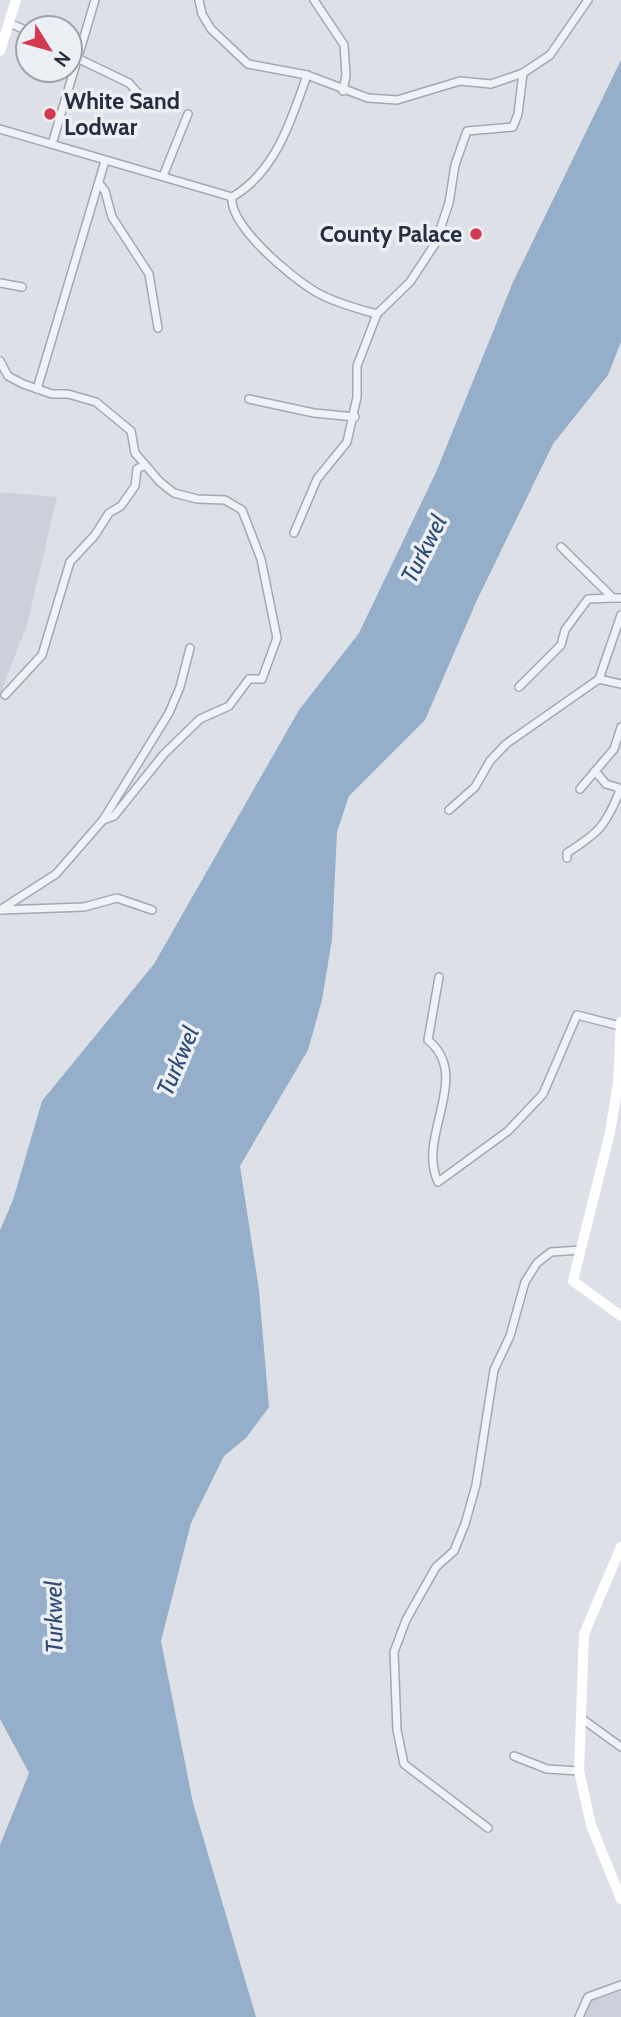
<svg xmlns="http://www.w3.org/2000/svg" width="621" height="2017" viewBox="0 0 621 2017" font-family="Cabin,sans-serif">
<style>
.built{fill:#cbd0da}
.water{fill:#95aeca}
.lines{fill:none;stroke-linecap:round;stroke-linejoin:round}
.street-casing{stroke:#a2a8b1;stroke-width:10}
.street{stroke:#eff2f6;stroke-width:7}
.secondary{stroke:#fff;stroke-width:10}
.poi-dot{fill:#d43a4f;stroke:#ecf0f5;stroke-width:2.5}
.labels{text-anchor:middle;stroke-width:7;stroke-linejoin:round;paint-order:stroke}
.poi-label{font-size:23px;font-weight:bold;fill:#262e3f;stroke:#ecf0f5;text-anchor:start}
.water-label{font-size:24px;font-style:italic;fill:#2e4c74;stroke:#ecf0f5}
</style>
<rect width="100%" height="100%" fill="#dde1e7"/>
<g class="built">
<polygon points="0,492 57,497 27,625 0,694"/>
<polygon points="621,1991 621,2017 583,2017 591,2001"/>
</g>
<polygon class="water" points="621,60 621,342 608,375 553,444 477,600 425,720 349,796 337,832 332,939 322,1000 308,1050 240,1166 259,1290 269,1407 246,1438 224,1456 191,1523 161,1641 193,1803 256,2017 0,2017 0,1845 29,1773 0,1719 0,1230 13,1200 42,1101 154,964 299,710 359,633 437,470 513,282"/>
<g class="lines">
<g class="street-casing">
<g id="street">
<polyline points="199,0 202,14 211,29 248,64 307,75 368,98 397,100 460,81 491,84 523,73 550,55 588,0"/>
<polyline points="314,0 344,45 346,75 343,91"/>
<polyline points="9,23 28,31"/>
<polyline points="79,59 129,83 138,93"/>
<path d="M0 129 232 197C275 173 292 119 307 75"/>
<polyline points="52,144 95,0"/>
<polyline points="163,176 188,114"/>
<polyline points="99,183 105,191 112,217 149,274 158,328"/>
<path d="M232 197C229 226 292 278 316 292 333 302 358 309 377 314L410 282 435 244 449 203 455 165 467 131 513 127 518 114 523 73"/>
<polyline points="0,283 22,287"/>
<polyline points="0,361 8,376 23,384 52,394 68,394 96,402 131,431 135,453 160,482 174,493 197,499 225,500 242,510 261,559 277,638 262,679 249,679 229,706 200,719 164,754 114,816 103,820"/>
<polyline points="37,389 105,161"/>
<polyline points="249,399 314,413 355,417"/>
<polyline points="294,533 317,479 347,442 357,397 357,366 377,314"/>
<polyline points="561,547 613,598 621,598"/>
<polyline points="599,679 621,684"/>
<polyline points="519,687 561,645 565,630 588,599 613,598"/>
<polyline points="5,695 42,655 70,562 95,535 109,513 121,506 135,486 137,469 145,465"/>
<polyline points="580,789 614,749 621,727"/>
<polyline points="449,810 475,787 490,761 506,744 599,679 621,615"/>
<path d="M567 858V853C598 833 605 827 619 793V788L606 784 595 771"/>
<polyline points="0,910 56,874 103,820 169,713 180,687 190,648"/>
<polyline points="1,910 84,907 117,898 152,910"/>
<path d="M439 977 428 1040C473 1077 416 1136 438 1182L508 1131 543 1094 577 1015 620 1026"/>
<polyline points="581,1718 621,1747"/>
<polyline points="514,1756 547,1769 579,1771"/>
<polyline points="488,1828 404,1764 397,1730 394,1652 406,1620 436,1567 454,1551 465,1524 476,1485 494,1370 510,1336 525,1282 537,1263 551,1252 581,1250"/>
<polyline points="579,2017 588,1997 621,1985"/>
</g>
</g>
<use href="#street" class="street"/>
<g class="secondary">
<polyline points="0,51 16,0"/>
<polyline points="621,1022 618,1082 610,1133 573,1281 621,1316"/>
<polyline points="621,1547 584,1634 579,1771 591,1825 621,1899"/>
</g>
</g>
<g class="poi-dot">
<circle cx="50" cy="114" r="7"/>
<circle cx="476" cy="234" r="7"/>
</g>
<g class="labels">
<g class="poi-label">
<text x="64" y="109">White Sand<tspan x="64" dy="26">Lodwar</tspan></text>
<text x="462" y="242" text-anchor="end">County Palace</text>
</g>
<g class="water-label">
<text transform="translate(424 549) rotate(-63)" y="8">Turkwel</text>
<text transform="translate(178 1061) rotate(-67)" y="8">Turkwel</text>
<text transform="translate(54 1617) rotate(-91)" y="8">Turkwel</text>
</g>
</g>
<g transform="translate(49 49) rotate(127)"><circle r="33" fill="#ecf0f5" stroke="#9da2ac" stroke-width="2"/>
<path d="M0-5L12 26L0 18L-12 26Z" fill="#d43a4f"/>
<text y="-10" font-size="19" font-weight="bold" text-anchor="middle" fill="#262e3f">N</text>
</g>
</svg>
